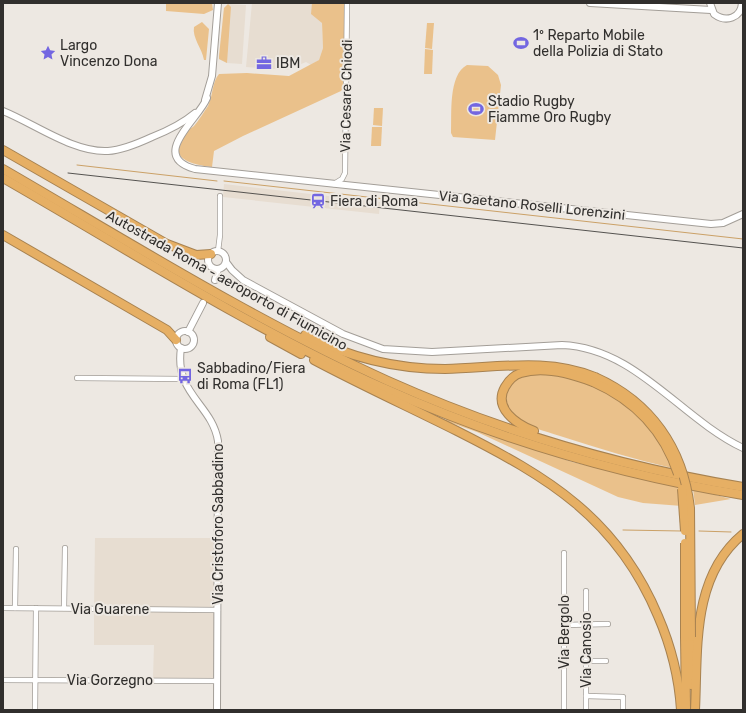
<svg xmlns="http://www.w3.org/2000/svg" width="746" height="713" viewBox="0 0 746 713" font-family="Rubik,sans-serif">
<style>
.built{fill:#e7ddd1}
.green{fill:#eac18b}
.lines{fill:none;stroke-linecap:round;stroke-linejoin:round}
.stream{stroke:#cba167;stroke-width:1}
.street-casing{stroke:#a39e98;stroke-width:6}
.secondary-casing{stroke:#a39e98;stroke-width:8}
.highway-casing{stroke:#a78251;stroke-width:10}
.street{stroke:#fff;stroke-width:4.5}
.secondary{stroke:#fff;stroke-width:6}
.highway{stroke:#e6af64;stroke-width:8}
.rail{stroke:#555350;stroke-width:1}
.highway-bridge-casing{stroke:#a78251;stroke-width:10;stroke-linecap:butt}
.highway-bridge{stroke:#e6af64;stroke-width:8}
.labels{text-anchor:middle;stroke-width:4;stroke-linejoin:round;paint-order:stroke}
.poi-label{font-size:14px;fill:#312f2d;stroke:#ede8e2;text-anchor:start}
.street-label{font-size:14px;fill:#312f2d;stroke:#ede8e2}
</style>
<rect width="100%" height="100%" fill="#ede8e2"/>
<g class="built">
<polygon points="252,3 312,3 312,9 322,23 323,48 319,60 311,65 306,62 287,70 246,67"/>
<polygon points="228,4 246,5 242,64 227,63 219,59 224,8"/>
<polygon points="224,184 380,202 379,214 223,197"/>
<polygon points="95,538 216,538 215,607 94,607"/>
<polygon points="94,612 215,612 214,679 153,678 154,645 94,645"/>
</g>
<g class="green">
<polygon points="166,3 212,3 213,10 204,14 166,11"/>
<path d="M312 3H344V87L341 91 243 136 214 151 212 167C196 165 166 160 183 136 185 132 190 129 194 126 199 120 204 112 208 106 213 96 212 82 219 74L247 73 289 76 319 60 323 48 322 23 311 14Z"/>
<polygon points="228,4 231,7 227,63 219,59 219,56 224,8"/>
<path d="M202 22 209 29 206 60H204C202 48 192 38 194 27Z"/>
<polygon points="427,23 434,23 432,49 425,48"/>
<polygon points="425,49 433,50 432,74 424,74"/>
<path d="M467 65 488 66 498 75 501 85 495 140 453 137 451 133C452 114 448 75 467 65Z"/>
<polygon points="374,108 383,108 382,126 373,125"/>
<polygon points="372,127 382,127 381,146 371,146"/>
<path d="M529 374H557L598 386 644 418 663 444 672 468C634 459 597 448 560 436 545 431 527 427 515 417 508 411 502 401 506 392 510 381 518 377 529 374Z"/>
<polygon points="446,419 572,462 679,487 682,506 643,503 618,497 477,432 446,421"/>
<polygon points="693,489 731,499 695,505"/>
</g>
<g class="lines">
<g class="stream">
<polyline points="77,165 217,181"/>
<polyline points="224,181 743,239"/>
<polyline points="623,530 681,531"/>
<polyline points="699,531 731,532"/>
</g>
<g class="street-casing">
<g id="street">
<polyline points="334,184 342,179 345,173 347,3"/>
<polyline points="218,251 220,235 220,196"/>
<polyline points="77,378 183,379"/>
<polyline points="586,591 586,710"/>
<polyline points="3,608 218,610"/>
<polyline points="15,608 16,549"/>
<polyline points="64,608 65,548"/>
<polyline points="564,625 608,624"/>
<polyline points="587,661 606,661"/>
<polyline points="3,680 217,681"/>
<polyline points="586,696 623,697 623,710"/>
<polyline points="35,710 36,608"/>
<polyline points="564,710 564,553"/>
</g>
</g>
<g class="secondary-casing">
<g id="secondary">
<polyline points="590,3 711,10"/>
<path d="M710 3 714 14C726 23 741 18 742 3"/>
<path d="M207 98C199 119 148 156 195 169L711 224 723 223 743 214"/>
<polyline points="205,100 212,76 218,3"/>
<path d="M3 111C35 124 74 153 108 151 123 150 139 143 152 137 167 131 182 124 195 113"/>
<circle cx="217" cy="260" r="9"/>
<path d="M226 262 232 270 243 280 343 334 383 349 432 352 562 345C636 348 680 418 743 448"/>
<polyline points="215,280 218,269"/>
<circle cx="185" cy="340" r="9"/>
<polyline points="188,332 203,303"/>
<path d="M181 348C174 394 212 404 218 441L217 710"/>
</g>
</g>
<g class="highway-casing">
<g id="highway">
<polyline points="3,150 167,244 196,255 211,254"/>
<path d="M3 169C129 242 255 321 388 381 500 431 622 467 743 487"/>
<path d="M3 178C127 249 250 328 381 387 495 438 619 475 743 495"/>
<polyline points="3,235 167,330 176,340"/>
<path d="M305 335C350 358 395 369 445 369 496 368 547 357 595 377"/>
<polyline points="270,337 301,354"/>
<path d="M314 360C361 385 409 407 457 431 548 477 617 518 658 616 671 646 679 678 681 710"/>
<path d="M534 431C516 424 493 408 505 387 509 380 514 375 521 373 543 366 572 374 593 382"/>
<polyline points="685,637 686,708"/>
<polyline points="691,685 691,637"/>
<path d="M695 710C698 649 691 577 743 534"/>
</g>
</g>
<use href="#street" class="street"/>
<use href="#secondary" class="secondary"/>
<use href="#highway" class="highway"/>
<polyline class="rail" points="68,173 743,248"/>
<g class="highway-bridge-casing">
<g id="highway-bridge">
<path d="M595 377C651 402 683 448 690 508L691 637"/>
<path d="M593 382C634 400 664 431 678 474"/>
<polyline points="682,489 685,531"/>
<polyline points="685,637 685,543"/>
</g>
</g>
<use href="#highway-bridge" class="highway-bridge"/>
</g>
<defs>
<g id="stadium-bare" transform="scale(1.2)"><path d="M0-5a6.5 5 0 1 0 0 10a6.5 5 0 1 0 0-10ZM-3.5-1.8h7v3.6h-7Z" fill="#7366e1" stroke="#ede8e2" stroke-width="2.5" paint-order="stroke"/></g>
<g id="sight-bare" transform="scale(1.2)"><path d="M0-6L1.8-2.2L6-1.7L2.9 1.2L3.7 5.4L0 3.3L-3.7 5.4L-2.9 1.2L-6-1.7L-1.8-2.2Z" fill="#7366e1" stroke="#ede8e2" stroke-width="2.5" paint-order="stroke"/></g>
<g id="office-bare" transform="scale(1.2)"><path d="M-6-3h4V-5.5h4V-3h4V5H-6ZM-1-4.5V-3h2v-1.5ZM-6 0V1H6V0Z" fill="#7366e1" stroke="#ede8e2" stroke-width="2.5" paint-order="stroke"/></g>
<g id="station-bare" transform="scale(1.2)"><path d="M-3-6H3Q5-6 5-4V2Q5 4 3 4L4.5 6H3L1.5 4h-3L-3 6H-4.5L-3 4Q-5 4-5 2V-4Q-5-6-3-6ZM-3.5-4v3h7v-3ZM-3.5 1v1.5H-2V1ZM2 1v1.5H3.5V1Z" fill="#7366e1" stroke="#ede8e2" stroke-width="2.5" paint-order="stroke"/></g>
<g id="bus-bare" transform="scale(1.2)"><path d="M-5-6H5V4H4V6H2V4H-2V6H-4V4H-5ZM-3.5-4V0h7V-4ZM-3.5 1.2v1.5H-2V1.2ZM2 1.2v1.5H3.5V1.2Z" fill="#7366e1" stroke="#ede8e2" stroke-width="2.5" paint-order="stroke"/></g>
</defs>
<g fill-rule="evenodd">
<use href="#stadium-bare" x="521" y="43"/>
<use href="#sight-bare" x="48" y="53"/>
<use href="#office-bare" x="264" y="63"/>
<use href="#stadium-bare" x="476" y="109"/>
<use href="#station-bare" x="318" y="201"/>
<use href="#bus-bare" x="185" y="376"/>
</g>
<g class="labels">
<g class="poi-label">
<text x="533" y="40">1º Reparto Mobile<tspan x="533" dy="16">della Polizia di Stato</tspan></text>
<text x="60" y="50">Largo<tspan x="60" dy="16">Vincenzo Dona</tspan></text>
<text x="276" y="68">IBM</text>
<text x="488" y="106">Stadio Rugby<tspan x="488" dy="16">Fiamme Oro Rugby</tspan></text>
<text x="330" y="206">Fiera di Roma</text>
<text x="197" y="373">Sabbadino/Fiera<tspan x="197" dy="16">di Roma (FL1)</tspan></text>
</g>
<g class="street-label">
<text transform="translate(346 96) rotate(-89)" y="5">Via Cesare Chiodi</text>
<text transform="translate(532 205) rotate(6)" y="5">Via Gaetano Roselli Lorenzini</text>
<text transform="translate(227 280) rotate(29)" y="5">Autostrada Roma - aeroporto di Fiumicino</text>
<text transform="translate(218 524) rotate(-90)" y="5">Via Cristoforo Sabbadino</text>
<text x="110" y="614">Via Guarene</text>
<text transform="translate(564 632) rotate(-90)" y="5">Via Bergolo</text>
<text transform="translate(586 650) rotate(-90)" y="5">Via Canosio</text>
<text x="110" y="685">Via Gorzegno</text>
</g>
</g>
<rect width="746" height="713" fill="none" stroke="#312f2d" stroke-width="8"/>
</svg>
